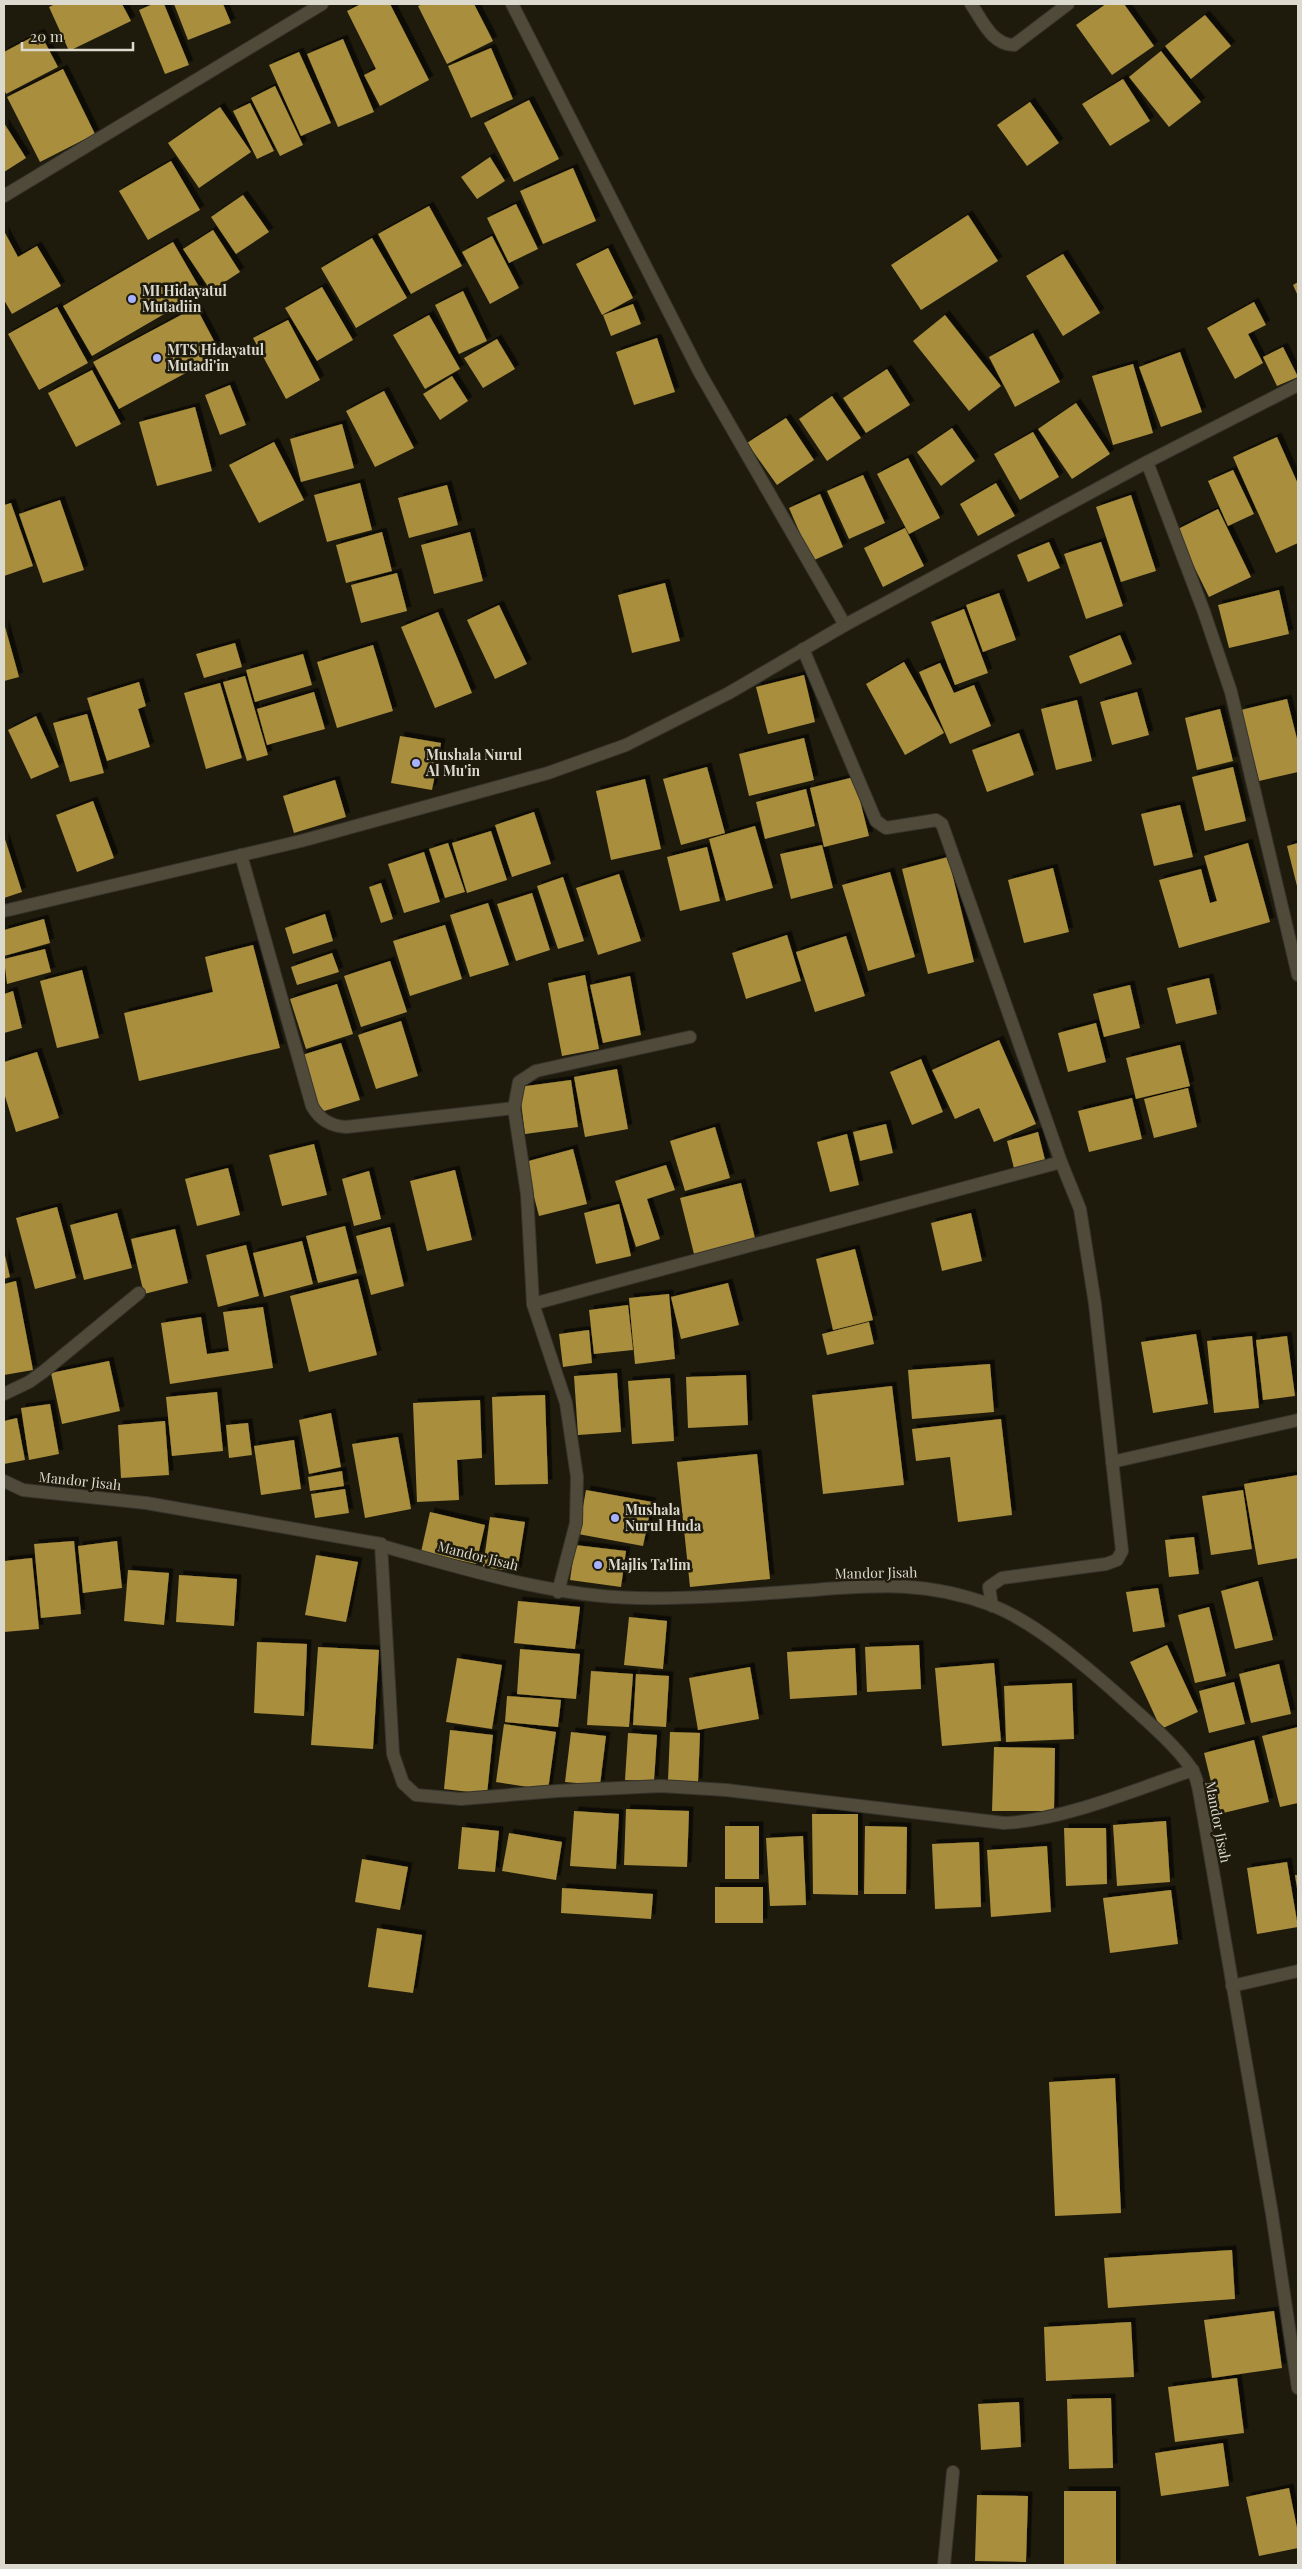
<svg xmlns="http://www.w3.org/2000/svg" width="1302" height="2569" viewBox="0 0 1302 2569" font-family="'Playfair Display',serif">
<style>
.building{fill:#a88e3d;filter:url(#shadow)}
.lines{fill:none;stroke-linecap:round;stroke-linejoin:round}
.street-casing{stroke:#37342e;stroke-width:14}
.street{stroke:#4f4a39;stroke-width:12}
.poi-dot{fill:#a7b1fc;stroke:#1f1b0c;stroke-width:2}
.labels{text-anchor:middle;stroke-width:5;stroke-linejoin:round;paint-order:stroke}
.poi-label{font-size:14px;font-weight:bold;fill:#dcd9cf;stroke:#1f1b0c;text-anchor:start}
.street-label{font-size:14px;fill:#dcd9cf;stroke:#1f1b0c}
</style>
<defs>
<filter id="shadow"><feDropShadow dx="4.5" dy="-4.5" stdDeviation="0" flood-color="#0009"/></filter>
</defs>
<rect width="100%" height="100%" fill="#1f1b0c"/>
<g class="building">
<polygon points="55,4 122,4 131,21 69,51 49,7"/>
<polygon points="153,4 164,4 189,65 165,74 139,10"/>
<polygon points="174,4 223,4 231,23 188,40"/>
<polygon points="361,4 390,4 429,80 380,106 364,75 376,69 347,11"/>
<polygon points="423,4 474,4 493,41 447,64 418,6"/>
<polygon points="1106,4 1124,4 1154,46 1112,75 1076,25"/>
<polygon points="1205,15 1231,46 1191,79 1165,46"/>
<polygon points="40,33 58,67 6,94 4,89 4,52"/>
<polygon points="343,39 374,112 338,127 307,54"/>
<polygon points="491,48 513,99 471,118 448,66"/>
<polygon points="1161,51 1201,102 1169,127 1129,77"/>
<polygon points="299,52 331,123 301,136 269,65"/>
<polygon points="63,69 95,134 40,162 7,97"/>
<polygon points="1123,79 1150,121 1110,146 1082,104"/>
<polygon points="275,86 303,145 280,156 251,98"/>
<polygon points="529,100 559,159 514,182 484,123"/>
<polygon points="1030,102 1059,143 1027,166 997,125"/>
<polygon points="250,103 274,151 257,159 233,111"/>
<polygon points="220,107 251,152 199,188 168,143"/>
<polygon points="4,123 26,158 4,172"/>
<polygon points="490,157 505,181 477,199 461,177"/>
<polygon points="171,161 200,210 148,240 119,191"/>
<polygon points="573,168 596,221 543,244 520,191"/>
<polygon points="243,195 269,232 236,254 211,217"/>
<polygon points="516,204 538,249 509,263 487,218"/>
<polygon points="429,206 462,266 411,294 378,234"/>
<polygon points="968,215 998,261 921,310 891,265"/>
<polygon points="213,230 240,272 211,291 183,249"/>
<polygon points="4,231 18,257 37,246 61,286 12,314 4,300"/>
<polygon points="492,236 519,288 490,304 462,252"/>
<polygon points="372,238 407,298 356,328 321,268"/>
<polygon points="173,242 202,292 92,356 63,306"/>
<polygon points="608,248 633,298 602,315 576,264"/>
<polygon points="1063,254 1100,313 1063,336 1026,276"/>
<polygon points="1298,282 1298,296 1293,285"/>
<polygon points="322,287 353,340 317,361 285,308"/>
<polygon points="463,291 487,341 459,354 435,305"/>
<polygon points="1254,302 1266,325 1248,334 1263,363 1235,379 1207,328"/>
<polygon points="633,304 641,324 611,336 603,315"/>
<polygon points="57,307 88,363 39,390 8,334"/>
<polygon points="196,307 221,354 119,409 93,362"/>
<polygon points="429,315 460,369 425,389 393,335"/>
<polygon points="945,315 1001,386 969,411 913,341"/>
<polygon points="288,320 320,380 286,399 253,338"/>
<polygon points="1033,333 1060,382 1015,407 989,357"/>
<polygon points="657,338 675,392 634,405 616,352"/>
<polygon points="497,339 515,369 483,388 464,358"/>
<polygon points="1283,347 1298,377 1277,386 1263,357"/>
<polygon points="1180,352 1202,412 1161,427 1139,367"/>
<polygon points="1133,364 1153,433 1113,445 1092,376"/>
<polygon points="887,369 910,405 866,433 843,398"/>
<polygon points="92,370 121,424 76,447 48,393"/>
<polygon points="452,376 468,401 440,420 423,394"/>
<polygon points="230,385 246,425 220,435 205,395"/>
<polygon points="384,391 414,448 375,467 346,411"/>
<polygon points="832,396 861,438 827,461 799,419"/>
<polygon points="1076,403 1110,454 1072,479 1038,429"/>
<polygon points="195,407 212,471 157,486 139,422"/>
<polygon points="786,418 814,460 777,485 747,443"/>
<polygon points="342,424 354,468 301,482 290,439"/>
<polygon points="952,428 975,461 941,486 917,452"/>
<polygon points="1033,432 1059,477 1020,500 994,454"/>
<polygon points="1277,437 1298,484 1298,543 1276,553 1233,457"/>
<polygon points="274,442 304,500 259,523 229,465"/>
<polygon points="908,458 940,518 909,534 877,474"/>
<polygon points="1233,470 1254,514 1228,526 1208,481"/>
<polygon points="863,475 885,523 849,539 827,491"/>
<polygon points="360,483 372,530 327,542 314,495"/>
<polygon points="996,483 1015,516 978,536 960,504"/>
<polygon points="447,485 458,525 409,538 398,498"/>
<polygon points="820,494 843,547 812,561 789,508"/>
<polygon points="1131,495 1156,571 1121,582 1096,507"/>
<polygon points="60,500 84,570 43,583 19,514"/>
<polygon points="11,503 33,566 4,576 4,505"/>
<polygon points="1218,509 1251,577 1209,597 1176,530"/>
<polygon points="905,528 924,566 883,587 864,548"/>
<polygon points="382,532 392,571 346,583 336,545"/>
<polygon points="470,532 483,581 434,594 421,545"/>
<polygon points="1049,542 1060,568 1028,582 1017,555"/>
<polygon points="1101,542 1123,606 1086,619 1064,554"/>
<polygon points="397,573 407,611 361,623 351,585"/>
<polygon points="665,583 680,641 632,653 618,595"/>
<polygon points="1279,590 1289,634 1229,648 1218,605"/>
<polygon points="999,593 1016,640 983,652 966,605"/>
<polygon points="499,605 527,664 495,679 467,620"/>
<polygon points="964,609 988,673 955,685 931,622"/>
<polygon points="438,612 472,693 435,708 401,627"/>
<polygon points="4,623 19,677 4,681"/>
<polygon points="1120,635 1132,664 1080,684 1069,656"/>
<polygon points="235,643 242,667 204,678 196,654"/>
<polygon points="373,645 393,711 337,728 317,662"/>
<polygon points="303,654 312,685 255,702 246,670"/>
<polygon points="904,662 944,733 905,755 866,684"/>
<polygon points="940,663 954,693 974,685 991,726 950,744 919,672"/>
<polygon points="804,675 815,722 768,734 756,687"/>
<polygon points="245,676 268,755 247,761 223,682"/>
<polygon points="139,682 146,706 138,709 150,747 107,761 87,698"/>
<polygon points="220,683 242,758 206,769 184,693"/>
<polygon points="314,692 325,729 267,745 257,709"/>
<polygon points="1137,692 1149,735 1112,745 1100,702"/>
<polygon points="1287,699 1298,743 1298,772 1259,781 1241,710"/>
<polygon points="1077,700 1092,761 1056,770 1041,709"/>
<polygon points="1220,709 1233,761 1197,770 1185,718"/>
<polygon points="87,714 104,773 70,782 53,723"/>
<polygon points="36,716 59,767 31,779 8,730"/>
<polygon points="1019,733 1034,775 987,792 972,750"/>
<polygon points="400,736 441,743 432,790 391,783"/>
<polygon points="804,738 814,780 749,796 739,754"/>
<polygon points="707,767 725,833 681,845 663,779"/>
<polygon points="1233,767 1246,821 1205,831 1192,777"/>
<polygon points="854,777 869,836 824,847 810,788"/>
<polygon points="645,779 661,849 611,860 596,791"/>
<polygon points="335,780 346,817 294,833 283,796"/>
<polygon points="806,789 815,826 765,839 756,802"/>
<polygon points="93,801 114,858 77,872 56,815"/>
<polygon points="1180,805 1193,857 1154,866 1141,814"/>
<polygon points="534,812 551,864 512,877 495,825"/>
<polygon points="755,826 773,888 726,901 709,839"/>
<polygon points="491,831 507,880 467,893 452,843"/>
<polygon points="4,836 22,892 4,898"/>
<polygon points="448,843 465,892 445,898 429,849"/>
<polygon points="1248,843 1270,922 1179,948 1159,880 1201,869 1210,903 1217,901 1204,856"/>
<polygon points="1298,843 1298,890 1287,846"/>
<polygon points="822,845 833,888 791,899 780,854"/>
<polygon points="707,847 720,901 680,911 667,857"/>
<polygon points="424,852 440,902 404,913 388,864"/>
<polygon points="948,857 974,962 928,974 902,869"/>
<polygon points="1053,868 1069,932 1024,943 1008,880"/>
<polygon points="890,872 915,957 868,971 842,885"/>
<polygon points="619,874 641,941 598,955 576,888"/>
<polygon points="563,877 584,941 558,949 537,886"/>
<polygon points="381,883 393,919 381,923 369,887"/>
<polygon points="532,893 550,950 516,961 497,904"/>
<polygon points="488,903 509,965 470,977 450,915"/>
<polygon points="325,914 333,941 293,954 285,928"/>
<polygon points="44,919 50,943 4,956 4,930"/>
<polygon points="445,925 462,979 410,996 393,941"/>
<polygon points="787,935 801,981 746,999 732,953"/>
<polygon points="846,936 865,996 815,1012 796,952"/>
<polygon points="253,945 280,1048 139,1081 124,1013 213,992 205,957"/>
<polygon points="45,949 51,972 7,984 4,959"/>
<polygon points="332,953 339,972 297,985 291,967"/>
<polygon points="390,961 407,1012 361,1027 344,976"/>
<polygon points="82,970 99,1038 57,1048 40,981"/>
<polygon points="585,975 599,1049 562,1056 548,983"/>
<polygon points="630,976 641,1035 603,1043 590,985"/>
<polygon points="1209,978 1217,1014 1176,1024 1167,988"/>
<polygon points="337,984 353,1034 306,1049 290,999"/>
<polygon points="1130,985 1140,1028 1104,1037 1093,994"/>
<polygon points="13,991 22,1028 4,1033 4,994"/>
<polygon points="401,1021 418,1076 376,1089 358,1035"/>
<polygon points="1096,1023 1106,1062 1068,1072 1058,1033"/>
<polygon points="999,1040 1036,1124 994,1142 979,1108 955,1119 932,1070"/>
<polygon points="341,1043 360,1100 321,1112 302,1055"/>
<polygon points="1180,1045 1190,1086 1136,1099 1126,1058"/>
<polygon points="37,1052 59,1118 16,1132 4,1093 4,1062"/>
<polygon points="921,1059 943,1112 912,1125 890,1072"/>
<polygon points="617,1069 628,1129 585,1137 574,1077"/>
<polygon points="571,1080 578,1127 525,1134 519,1087"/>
<polygon points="1188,1088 1197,1127 1154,1138 1144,1099"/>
<polygon points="1132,1098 1142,1139 1089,1152 1078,1111"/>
<polygon points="886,1124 893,1153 860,1161 853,1132"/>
<polygon points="715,1127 730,1178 685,1191 670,1141"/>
<polygon points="1038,1132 1046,1164 1015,1172 1007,1141"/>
<polygon points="847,1134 859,1185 830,1192 817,1142"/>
<polygon points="314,1144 327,1195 282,1206 269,1155"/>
<polygon points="573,1149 587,1204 539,1216 525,1162"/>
<polygon points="666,1165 675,1190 647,1199 660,1239 636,1247 615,1181"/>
<polygon points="228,1168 240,1215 197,1226 185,1179"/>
<polygon points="455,1170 472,1240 427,1251 410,1181"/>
<polygon points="369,1171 381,1219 354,1226 342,1179"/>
<polygon points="741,1183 755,1238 694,1254 680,1198"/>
<polygon points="619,1204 631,1256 596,1264 584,1213"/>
<polygon points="57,1207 76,1278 35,1289 16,1218"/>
<polygon points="117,1213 132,1268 84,1280 70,1225"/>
<polygon points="971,1213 982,1261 942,1271 931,1223"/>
<polygon points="345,1226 357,1273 318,1283 306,1236"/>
<polygon points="390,1227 404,1286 371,1295 356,1236"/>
<polygon points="175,1229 188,1283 144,1294 131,1239"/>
<polygon points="302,1241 313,1284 264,1297 253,1253"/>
<polygon points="246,1245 259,1296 218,1307 206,1255"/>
<polygon points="855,1249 873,1320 833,1330 816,1259"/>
<polygon points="4,1251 10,1277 4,1279"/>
<polygon points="358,1279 377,1355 309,1372 290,1296"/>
<polygon points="16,1281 33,1370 4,1375 4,1284"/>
<polygon points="728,1283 739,1325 681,1339 671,1297"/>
<polygon points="669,1294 675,1359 635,1364 629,1298"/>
<polygon points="628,1305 633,1350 594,1354 589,1310"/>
<polygon points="263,1307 273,1368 170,1384 161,1323 201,1317 207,1354 229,1351 223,1312"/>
<polygon points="869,1322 874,1344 827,1355 822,1334"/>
<polygon points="589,1330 592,1363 563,1367 559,1334"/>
<polygon points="1196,1334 1208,1404 1153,1413 1141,1342"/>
<polygon points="1252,1336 1259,1408 1214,1413 1207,1341"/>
<polygon points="1287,1336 1295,1396 1263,1400 1256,1340"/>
<polygon points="109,1361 120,1411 62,1424 51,1373"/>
<polygon points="990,1364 994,1412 912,1419 908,1370"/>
<polygon points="617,1373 621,1432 578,1435 574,1376"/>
<polygon points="746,1375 748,1425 688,1428 686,1377"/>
<polygon points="670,1378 674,1441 632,1444 628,1381"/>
<polygon points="892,1386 904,1485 823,1494 812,1395"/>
<polygon points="217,1392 223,1451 172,1456 166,1397"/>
<polygon points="545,1395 548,1484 495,1485 492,1397"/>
<polygon points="480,1400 482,1458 457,1460 459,1500 417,1502 413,1403"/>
<polygon points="50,1404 59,1454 29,1460 21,1408"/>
<polygon points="331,1413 341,1467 309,1474 299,1420"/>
<polygon points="17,1418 25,1460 4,1464 4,1421"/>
<polygon points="1001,1419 1012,1515 958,1522 950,1457 916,1461 912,1429"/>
<polygon points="165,1421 169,1475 121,1478 118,1425"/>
<polygon points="248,1423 252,1455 229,1458 226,1425"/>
<polygon points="398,1437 411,1509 365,1518 352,1444"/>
<polygon points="294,1440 301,1489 261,1495 254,1446"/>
<polygon points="757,1454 770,1579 690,1587 677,1462"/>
<polygon points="342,1471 344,1486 310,1491 308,1477"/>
<polygon points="1298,1475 1298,1558 1258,1565 1244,1484"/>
<polygon points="345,1489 349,1513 315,1518 311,1494"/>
<polygon points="586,1490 652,1502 643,1546 578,1534"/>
<polygon points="1243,1490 1252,1549 1211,1555 1202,1496"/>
<polygon points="430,1512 485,1525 476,1564 421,1552"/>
<polygon points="490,1517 525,1522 517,1572 483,1567"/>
<polygon points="1194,1537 1199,1574 1169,1577 1165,1540"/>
<polygon points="74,1541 81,1614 41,1618 34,1544"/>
<polygon points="117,1541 122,1588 83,1593 78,1546"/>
<polygon points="575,1545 626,1551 621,1587 570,1580"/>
<polygon points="316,1555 358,1562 346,1622 305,1615"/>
<polygon points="32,1558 39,1629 4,1632 4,1561"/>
<polygon points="128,1570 169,1573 164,1625 124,1621"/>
<polygon points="179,1575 237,1579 234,1626 176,1622"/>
<polygon points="1258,1581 1273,1640 1235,1649 1221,1591"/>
<polygon points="1158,1588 1165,1627 1133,1632 1126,1592"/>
<polygon points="518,1601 580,1607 575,1649 514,1643"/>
<polygon points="1209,1607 1226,1676 1195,1683 1178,1615"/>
<polygon points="629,1617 667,1621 663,1669 624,1665"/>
<polygon points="257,1642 307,1644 304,1716 254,1713"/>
<polygon points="919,1645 921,1689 867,1692 865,1647"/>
<polygon points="1167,1645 1198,1712 1161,1729 1130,1662"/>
<polygon points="318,1647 379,1650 373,1749 311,1745"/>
<polygon points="855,1648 857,1695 790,1699 787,1652"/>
<polygon points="520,1649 580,1654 576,1699 517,1694"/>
<polygon points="457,1658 502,1665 492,1729 446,1722"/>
<polygon points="994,1663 1001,1741 942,1746 935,1668"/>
<polygon points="1279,1664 1291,1714 1251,1723 1239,1674"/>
<polygon points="750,1667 759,1719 698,1730 689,1678"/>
<polygon points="591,1671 633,1674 629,1727 587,1725"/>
<polygon points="636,1674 669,1676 666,1727 633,1725"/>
<polygon points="1234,1682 1245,1724 1209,1733 1199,1691"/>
<polygon points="1072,1683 1074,1739 1006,1742 1004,1686"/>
<polygon points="507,1696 561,1700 558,1727 505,1722"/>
<polygon points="504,1724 556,1732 548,1790 496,1782"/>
<polygon points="1298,1727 1298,1803 1280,1807 1262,1736"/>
<polygon points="450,1730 493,1735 487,1794 444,1789"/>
<polygon points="571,1732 606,1736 600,1785 565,1782"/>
<polygon points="670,1732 700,1733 698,1783 668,1780"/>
<polygon points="628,1733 657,1735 654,1781 625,1780"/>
<polygon points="1254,1740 1269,1802 1219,1814 1204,1753"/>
<polygon points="994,1747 1055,1748 1054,1811 992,1811"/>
<polygon points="626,1809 689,1811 687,1867 624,1865"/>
<polygon points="574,1811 619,1814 616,1869 570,1866"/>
<polygon points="812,1814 858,1814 858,1895 813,1894"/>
<polygon points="1166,1821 1170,1882 1117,1886 1113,1825"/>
<rect x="725" y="1826" width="34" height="53"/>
<polygon points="865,1826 907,1827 906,1894 864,1894"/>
<polygon points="462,1827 499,1831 495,1872 458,1869"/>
<polygon points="1064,1828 1106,1828 1107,1884 1066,1886"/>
<polygon points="509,1833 562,1842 556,1880 502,1871"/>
<polygon points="803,1836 806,1905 770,1906 766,1838"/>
<polygon points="979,1842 981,1907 935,1909 932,1844"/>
<polygon points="1047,1846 1051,1912 991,1917 987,1850"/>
<polygon points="362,1859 408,1867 400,1910 355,1902"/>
<polygon points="1287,1862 1298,1927 1257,1934 1247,1868"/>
<polygon points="1295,1875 1298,1875 1298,1887 1297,1888"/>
<rect x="715" y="1887" width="48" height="36"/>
<polygon points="562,1888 653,1894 651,1919 561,1913"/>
<polygon points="1171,1890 1178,1944 1110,1953 1103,1898"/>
<polygon points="377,1928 422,1935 413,1993 368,1987"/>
<polygon points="1115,2078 1121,2213 1055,2216 1049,2082"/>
<polygon points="1232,2250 1235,2299 1108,2308 1104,2258"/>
<polygon points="1274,2311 1282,2368 1212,2378 1204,2320"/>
<polygon points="1131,2322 1134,2377 1046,2381 1044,2327"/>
<polygon points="1237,2378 1244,2433 1175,2442 1168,2387"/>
<polygon points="1111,2398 1113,2468 1069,2469 1067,2399"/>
<polygon points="1019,2402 1021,2447 981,2450 978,2404"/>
<polygon points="1223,2443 1229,2486 1161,2496 1155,2453"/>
<polygon points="1289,2488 1298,2533 1298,2548 1259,2556 1246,2497"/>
<rect x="1064" y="2491" width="52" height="74"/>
<polygon points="977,2495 1028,2496 1026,2562 975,2561"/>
</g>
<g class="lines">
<g class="street-casing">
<g id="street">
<polyline points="512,4 700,373 845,625"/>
<path d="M971 4C982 20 992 45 1014 45L1068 4"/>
<polyline points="4,196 322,4"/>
<polyline points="1147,462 1204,612 1231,692 1298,975"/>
<polyline points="803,649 876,821 886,828 936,820 942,824 1061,1162 1080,1209 1095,1304 1122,1551 1117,1560 1106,1564 1002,1578 989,1587 992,1606"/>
<path d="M241 855 312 1106C319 1119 331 1126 346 1127L514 1108"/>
<polyline points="4,911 301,841 548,773 626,745 729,693 845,625 1147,462 1298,385"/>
<polyline points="533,1304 1061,1162"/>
<polyline points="4,1394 29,1382 43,1372 139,1293"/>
<polyline points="1112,1462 1298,1420"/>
<path d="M4 1481 23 1490 146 1503 381 1544 382 1546C466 1569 549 1596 636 1598 690 1599 745 1595 799 1591 869 1586 923 1579 991 1605 1033 1621 1082 1663 1116 1693 1140 1715 1173 1742 1191 1768 1199 1779 1200 1800 1203 1813L1272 2214 1298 2388"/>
<path d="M381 1544 393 1754 403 1783 416 1795 461 1799 557 1791 661 1786 726 1790 1004 1823C1062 1821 1137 1789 1193 1770"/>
<polyline points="558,1592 576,1523 577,1477 566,1403 533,1304 527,1194 514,1108 519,1082 536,1071 690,1037"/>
<polyline points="1232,1986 1298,1971"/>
<polyline points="944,2565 953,2472"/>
</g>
</g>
<use href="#street" class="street"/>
</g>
<g class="poi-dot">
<circle cx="132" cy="299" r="5"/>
<circle cx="157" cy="358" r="5"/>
<circle cx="416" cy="763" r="5"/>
<circle cx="615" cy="1518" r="5"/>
<circle cx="598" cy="1565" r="5"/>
</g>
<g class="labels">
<g class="poi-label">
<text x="142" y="296">MI Hidayatul<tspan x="142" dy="16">Mutadiin</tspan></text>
<text x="167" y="355">MTS Hidayatul<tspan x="167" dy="16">Mutadi'in</tspan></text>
<text x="426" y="760">Mushala Nurul<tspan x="426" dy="16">Al Mu'in</tspan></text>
<text x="625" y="1515">Mushala<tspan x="625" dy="16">Nurul Huda</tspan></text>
<text x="608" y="1570">Majlis Ta'lim</text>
</g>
<g class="street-label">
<text transform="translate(80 1481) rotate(6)" y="5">Mandor Jisah</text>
<text transform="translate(478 1556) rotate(14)" y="5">Mandor Jisah</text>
<text transform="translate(876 1573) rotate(-1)" y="5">Mandor Jisah</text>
<text transform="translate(1218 1822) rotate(79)" y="5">Mandor Jisah</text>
</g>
</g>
<rect width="1302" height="2569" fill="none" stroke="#dcd9cf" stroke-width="10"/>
<path d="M22 42v8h111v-8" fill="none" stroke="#dcd9cf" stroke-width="2.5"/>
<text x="30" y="42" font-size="15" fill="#dcd9cf" stroke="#1f1b0c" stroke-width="4" paint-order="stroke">20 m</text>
</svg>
